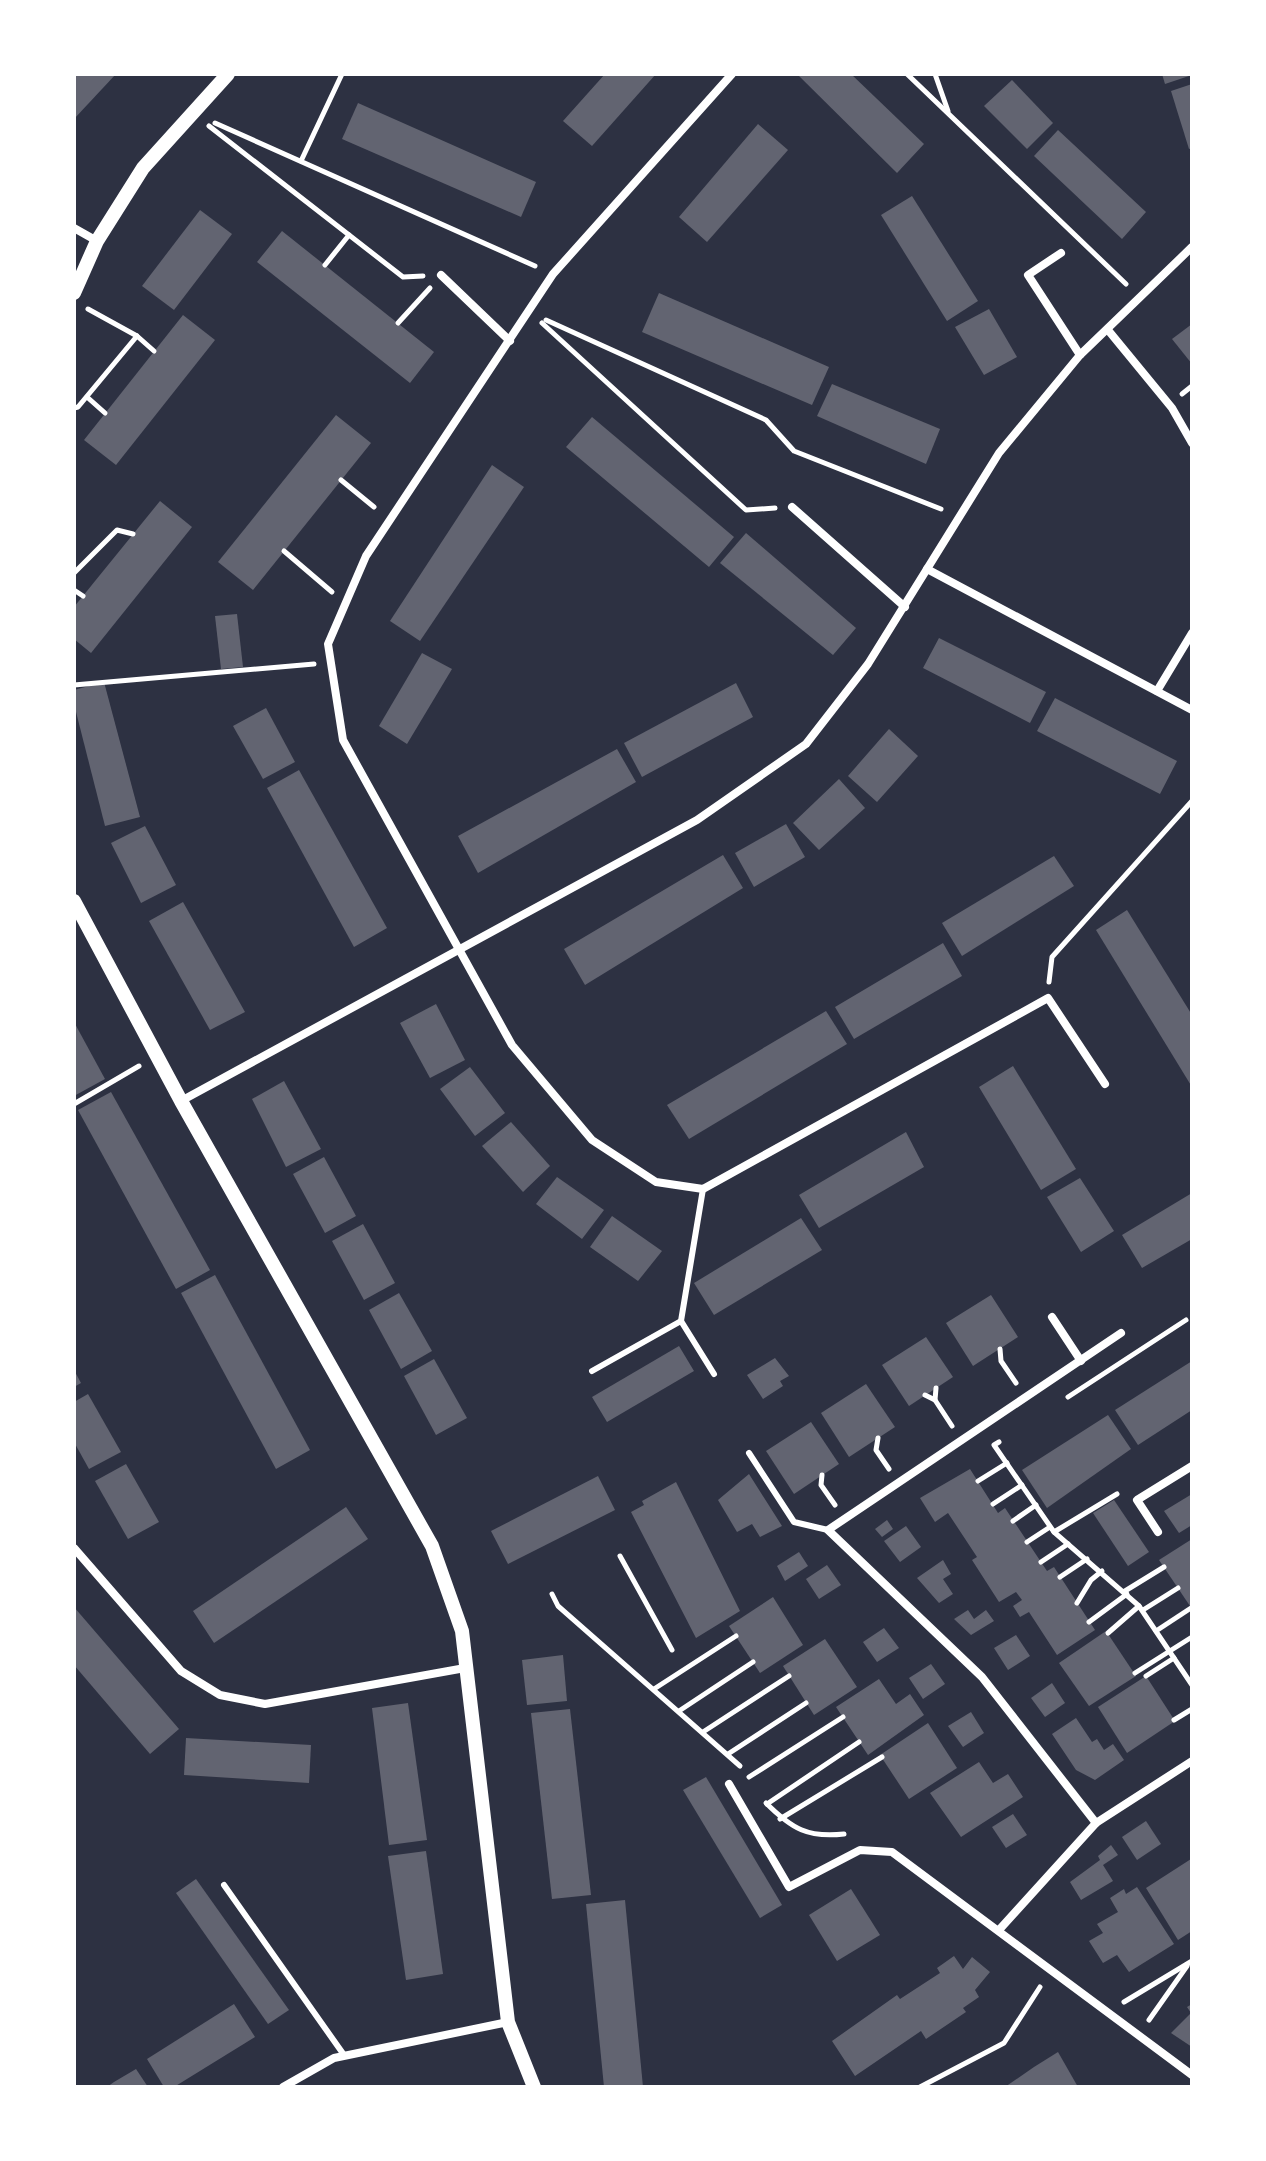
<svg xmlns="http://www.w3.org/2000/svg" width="1266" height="2161" viewBox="0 0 1266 2161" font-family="Lora,serif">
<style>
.building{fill:#626471}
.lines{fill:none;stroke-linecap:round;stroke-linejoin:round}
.path{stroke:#fff;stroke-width:5}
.service{stroke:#fff;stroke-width:6}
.minor{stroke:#fff;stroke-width:8}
.tertiary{stroke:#fff;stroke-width:14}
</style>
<rect width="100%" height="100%" fill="#2d3142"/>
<g class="building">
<polygon points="74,74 116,74 74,119"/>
<polygon points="605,74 656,74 592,146 563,121"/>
<polygon points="797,74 851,74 924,144 897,173"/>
<polygon points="1162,74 1192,74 1192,75 1165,84"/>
<polygon points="1012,80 1053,123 1027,149 984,106"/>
<polygon points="1192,84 1192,148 1189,149 1171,91"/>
<polygon points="358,103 536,182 521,217 342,139"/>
<polygon points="758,124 788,150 707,242 679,217"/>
<polygon points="1058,130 1146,212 1122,239 1034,156"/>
<polygon points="912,196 978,301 947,321 881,215"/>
<polygon points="200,210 232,234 174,310 142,286"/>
<polygon points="282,231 434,352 410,383 257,262"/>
<polygon points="659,293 829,367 812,405 642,332"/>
<polygon points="989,309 1017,357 984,375 955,327"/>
<polygon points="183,315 215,340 116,465 84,440"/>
<polygon points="1192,324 1192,364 1172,339"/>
<polygon points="832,384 940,429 926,464 817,416"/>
<polygon points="336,415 371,443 253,590 218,562"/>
<polygon points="592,417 734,537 709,567 566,447"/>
<polygon points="492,465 524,487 420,641 390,621"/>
<polygon points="160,501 192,527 91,653 74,639 74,607"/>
<polygon points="746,533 856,628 833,655 720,563"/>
<polygon points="237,614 243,667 221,669 215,616"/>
<polygon points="939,638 1046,692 1030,723 923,668"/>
<polygon points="422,653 452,669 407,744 379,726"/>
<polygon points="104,682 140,817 105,826 74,704 74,690"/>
<polygon points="736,683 753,717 642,777 624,743"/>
<polygon points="1055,698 1177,761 1160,794 1037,731"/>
<polygon points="266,708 295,762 263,779 233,726"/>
<polygon points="889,729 918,756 877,802 848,776"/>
<polygon points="617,749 636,782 478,873 458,836"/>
<polygon points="299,770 387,928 354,947 267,788"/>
<polygon points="839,779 865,808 819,850 793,823"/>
<polygon points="786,824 805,857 754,887 735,853"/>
<polygon points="145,826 176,885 141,903 111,843"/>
<polygon points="723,855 743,888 585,985 564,949"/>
<polygon points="1054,856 1074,886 962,956 942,923"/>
<polygon points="183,902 245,1012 210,1030 149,921"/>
<polygon points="1127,910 1192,1015 1192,1087 1096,930"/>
<polygon points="943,943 962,976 854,1039 835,1007"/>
<polygon points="436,1004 465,1060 430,1078 400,1023"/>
<polygon points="826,1011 847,1044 689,1139 667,1105"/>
<polygon points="74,1022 105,1079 74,1096"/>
<polygon points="1013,1066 1076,1169 1041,1190 979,1087"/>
<polygon points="470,1067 505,1113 475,1136 440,1089"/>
<polygon points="284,1081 321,1149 286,1167 252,1099"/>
<polygon points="111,1092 210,1270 176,1289 78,1110"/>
<polygon points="511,1122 550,1166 523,1192 482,1146"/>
<polygon points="906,1132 924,1167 819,1228 799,1195"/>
<polygon points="324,1157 356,1216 325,1233 293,1174"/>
<polygon points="557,1177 604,1210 582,1239 536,1204"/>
<polygon points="1080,1178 1114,1231 1081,1252 1047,1197"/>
<polygon points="1192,1193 1192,1239 1142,1268 1122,1235"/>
<polygon points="612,1216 662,1251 638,1281 590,1247"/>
<polygon points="801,1218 822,1250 714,1315 694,1283"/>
<polygon points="363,1224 395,1283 364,1300 332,1241"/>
<polygon points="215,1275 310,1450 276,1469 181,1293"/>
<polygon points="399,1293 432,1351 401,1369 369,1310"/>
<polygon points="991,1295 1018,1337 973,1366 946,1323"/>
<polygon points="926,1337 953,1377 909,1406 882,1365"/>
<polygon points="679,1346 694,1371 607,1422 592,1397"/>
<polygon points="775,1358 789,1376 780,1381 783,1386 763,1399 747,1375"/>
<polygon points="434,1359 467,1418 436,1435 404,1376"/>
<polygon points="1192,1361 1192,1410 1138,1445 1115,1410"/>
<polygon points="74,1370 81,1383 74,1387"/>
<polygon points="866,1384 895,1427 849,1457 821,1413"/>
<polygon points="88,1394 121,1452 89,1469 74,1442 74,1402"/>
<polygon points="1108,1415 1131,1449 1047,1508 1022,1470"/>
<polygon points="811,1422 839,1464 794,1494 766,1451"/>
<polygon points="126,1464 159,1522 128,1539 95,1481"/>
<polygon points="970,1469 998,1513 1005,1508 1047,1571 1054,1567 1095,1630 1057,1655 1029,1612 1020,1617 1013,1606 1022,1600 1016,1592 999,1602 972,1560 977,1557 948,1513 935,1522 920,1498"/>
<polygon points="749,1474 782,1526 760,1537 752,1524 737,1532 718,1500"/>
<polygon points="598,1476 615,1510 508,1564 491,1531"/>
<polygon points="676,1482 740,1611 696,1638 631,1512 644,1505 642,1501"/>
<polygon points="1192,1494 1192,1525 1179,1533 1164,1511"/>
<polygon points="1114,1500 1149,1552 1128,1566 1093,1513"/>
<polygon points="346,1507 368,1539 214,1643 193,1611"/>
<polygon points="887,1520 893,1529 882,1537 875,1529"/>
<polygon points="906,1526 921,1547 900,1562 884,1541"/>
<polygon points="1192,1539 1192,1609 1159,1560"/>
<polygon points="799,1552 808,1566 785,1581 777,1566"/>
<polygon points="943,1560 951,1574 943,1579 953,1594 939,1603 917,1578"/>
<polygon points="827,1565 841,1585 819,1599 806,1579"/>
<polygon points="773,1597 803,1645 760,1673 729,1626"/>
<polygon points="74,1607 179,1729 150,1754 74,1665"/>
<polygon points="968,1610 974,1619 986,1610 994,1621 971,1635 954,1619"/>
<polygon points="884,1628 899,1648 877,1662 863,1642"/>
<polygon points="1106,1631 1136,1676 1089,1706 1059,1663"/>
<polygon points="1016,1635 1030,1656 1008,1670 994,1648"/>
<polygon points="825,1639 857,1687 814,1715 783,1666"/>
<polygon points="563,1655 567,1701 527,1705 522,1660"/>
<polygon points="931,1664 945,1684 923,1699 909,1678"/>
<polygon points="1146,1676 1175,1721 1127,1753 1098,1707"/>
<polygon points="879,1679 896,1704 910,1694 924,1715 868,1755 836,1707"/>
<polygon points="1052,1683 1065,1703 1045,1717 1031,1698"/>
<polygon points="408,1703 427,1840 389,1845 372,1708"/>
<polygon points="570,1709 591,1895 552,1899 531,1713"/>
<polygon points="971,1712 984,1733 963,1747 948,1726"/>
<polygon points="1076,1718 1092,1742 1097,1739 1104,1750 1113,1744 1124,1760 1095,1780 1076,1770 1052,1734"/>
<polygon points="928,1723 957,1768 909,1799 880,1755"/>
<polygon points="186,1738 311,1745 309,1783 184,1775"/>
<polygon points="979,1762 993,1783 1008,1774 1023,1797 961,1837 930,1793"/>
<polygon points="706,1777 782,1905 760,1918 683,1790"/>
<polygon points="1013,1814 1027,1835 1006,1848 992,1827"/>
<polygon points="1146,1821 1161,1844 1137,1860 1122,1837"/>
<polygon points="1111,1845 1118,1855 1103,1865 1113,1881 1081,1900 1070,1882 1100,1860 1098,1856"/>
<polygon points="426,1851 443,1974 406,1980 388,1856"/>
<polygon points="1191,1859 1192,1931 1178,1940 1146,1888"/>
<polygon points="196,1879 289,2010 268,2024 176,1893"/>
<polygon points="1137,1887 1174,1944 1129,1972 1117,1955 1103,1963 1089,1941 1103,1933 1097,1924 1118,1912 1110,1898 1124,1889 1126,1894"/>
<polygon points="851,1889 880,1935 837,1961 809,1915"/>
<polygon points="625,1900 643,2087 604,2087 586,1904"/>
<polygon points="954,1956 963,1969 972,1957 990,1972 975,1990 979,1997 963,2008 966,2012 926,2039 921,2031 855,2076 832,2041 897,1995 900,1999 940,1973 937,1968"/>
<polygon points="234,2004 255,2037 174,2087 164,2087 147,2059"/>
<polygon points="1192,2004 1192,2047 1171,2033 1191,2013 1187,2007"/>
<polygon points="1058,2052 1078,2087 1005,2087 1034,2067"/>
<polygon points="136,2069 148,2087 107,2087 114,2082"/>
</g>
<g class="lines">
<g class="path">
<polyline points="907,74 1126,284"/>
<polyline points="935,74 948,111"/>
<polyline points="215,123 535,266"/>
<polyline points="209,126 403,277 423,276"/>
<polyline points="301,161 342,74"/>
<polyline points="325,265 349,235"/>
<polyline points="88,309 137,336 154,351"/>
<polyline points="546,320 766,420 794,451 941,509"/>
<polyline points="398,323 430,288"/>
<polyline points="542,323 746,510 775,508"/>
<polyline points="1182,394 1192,386"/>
<polyline points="87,397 105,413"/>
<polyline points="74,408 78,407 137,336"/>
<polyline points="341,480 374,507"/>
<polyline points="284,551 332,592"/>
<polyline points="74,573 117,530 133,534"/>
<polyline points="74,590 83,596"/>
<polyline points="74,685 314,664"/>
<polyline points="1049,982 1052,957 1192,801"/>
<polyline points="74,1104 139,1066"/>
<polyline points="1000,1349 1001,1361 1016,1383"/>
<polyline points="936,1388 935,1400 952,1426"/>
<polyline points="925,1395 935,1400"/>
<polyline points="1068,1397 1186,1320"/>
<polyline points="878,1438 876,1450 889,1469"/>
<polyline points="999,1442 994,1445 1054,1532 1139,1606 1192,1685"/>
<polyline points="822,1475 821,1485 835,1505"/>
<polyline points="978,1481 1007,1463"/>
<polyline points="993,1504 1022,1485"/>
<polyline points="1013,1521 1036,1505"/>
<polyline points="1054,1532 1117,1494"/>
<polyline points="1027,1542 1050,1527"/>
<polyline points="620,1556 672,1650"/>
<polyline points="1041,1562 1068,1544"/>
<polyline points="1060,1577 1087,1559"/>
<polyline points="1125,1591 1164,1567"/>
<polyline points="552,1594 558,1606 740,1766"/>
<polyline points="1077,1603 1091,1580 1102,1571"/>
<polyline points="1143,1610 1178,1588"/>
<polyline points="1089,1622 1127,1594"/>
<polyline points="1156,1631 1191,1608"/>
<polyline points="1108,1633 1139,1606"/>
<polyline points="1135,1673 1192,1637"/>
<polyline points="1146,1676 1174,1658"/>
<polyline points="654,1689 736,1636"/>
<polyline points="679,1711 753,1662"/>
<polyline points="1174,1720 1192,1709"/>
<polyline points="703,1732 789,1676"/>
<polyline points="728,1754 806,1703"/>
<polyline points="749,1777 843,1717"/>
<path d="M766 1803C792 1829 808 1838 844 1834"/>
<polyline points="767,1804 859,1742"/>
<polyline points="780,1819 882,1757"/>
<polyline points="1124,2002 1192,1961"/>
<polyline points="1149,2020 1187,1966"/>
<polyline points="920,2087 1004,2043 1040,1987"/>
</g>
<g class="service">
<polyline points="681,1321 714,1374"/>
<polyline points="592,1371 681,1321 703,1189"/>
<polyline points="749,1453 794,1522 828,1530"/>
<polyline points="224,1885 344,2055"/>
</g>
<g class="minor">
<polyline points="732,74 553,274 366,556 328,644 343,740 512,1045 592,1140 656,1182 703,1189 1048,998 1105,1084"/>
<polyline points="74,228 97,241"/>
<polyline points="1061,253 1028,275 1080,355"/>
<polyline points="441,275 510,341"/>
<polyline points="1108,330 1172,408 1192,443"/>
<polyline points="792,507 905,607"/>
<polyline points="927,569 1192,710"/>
<polyline points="1157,691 1192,633"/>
<polyline points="181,1101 697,820 806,744 868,664 999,453 1080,355 1192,247"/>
<polyline points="1052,1317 1081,1361"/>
<polyline points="1158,1532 1137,1500 1192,1466"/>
<polyline points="74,1548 181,1671 220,1695 265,1704 465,1668"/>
<polyline points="729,1784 789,1887 860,1850 892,1852 1192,2075"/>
<polyline points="1096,1823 982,1677 828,1530 1121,1333"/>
<polyline points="999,1930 1096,1823 1192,1761"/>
<polyline points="283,2087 334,2058 508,2022"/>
</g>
<g class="tertiary">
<polyline points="74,293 97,241 143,168 228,74"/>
<polyline points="74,901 181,1101 432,1546 462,1631 508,2022 534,2087"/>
</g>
</g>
<rect width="1266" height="2161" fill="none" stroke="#ffffff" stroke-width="152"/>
</svg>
